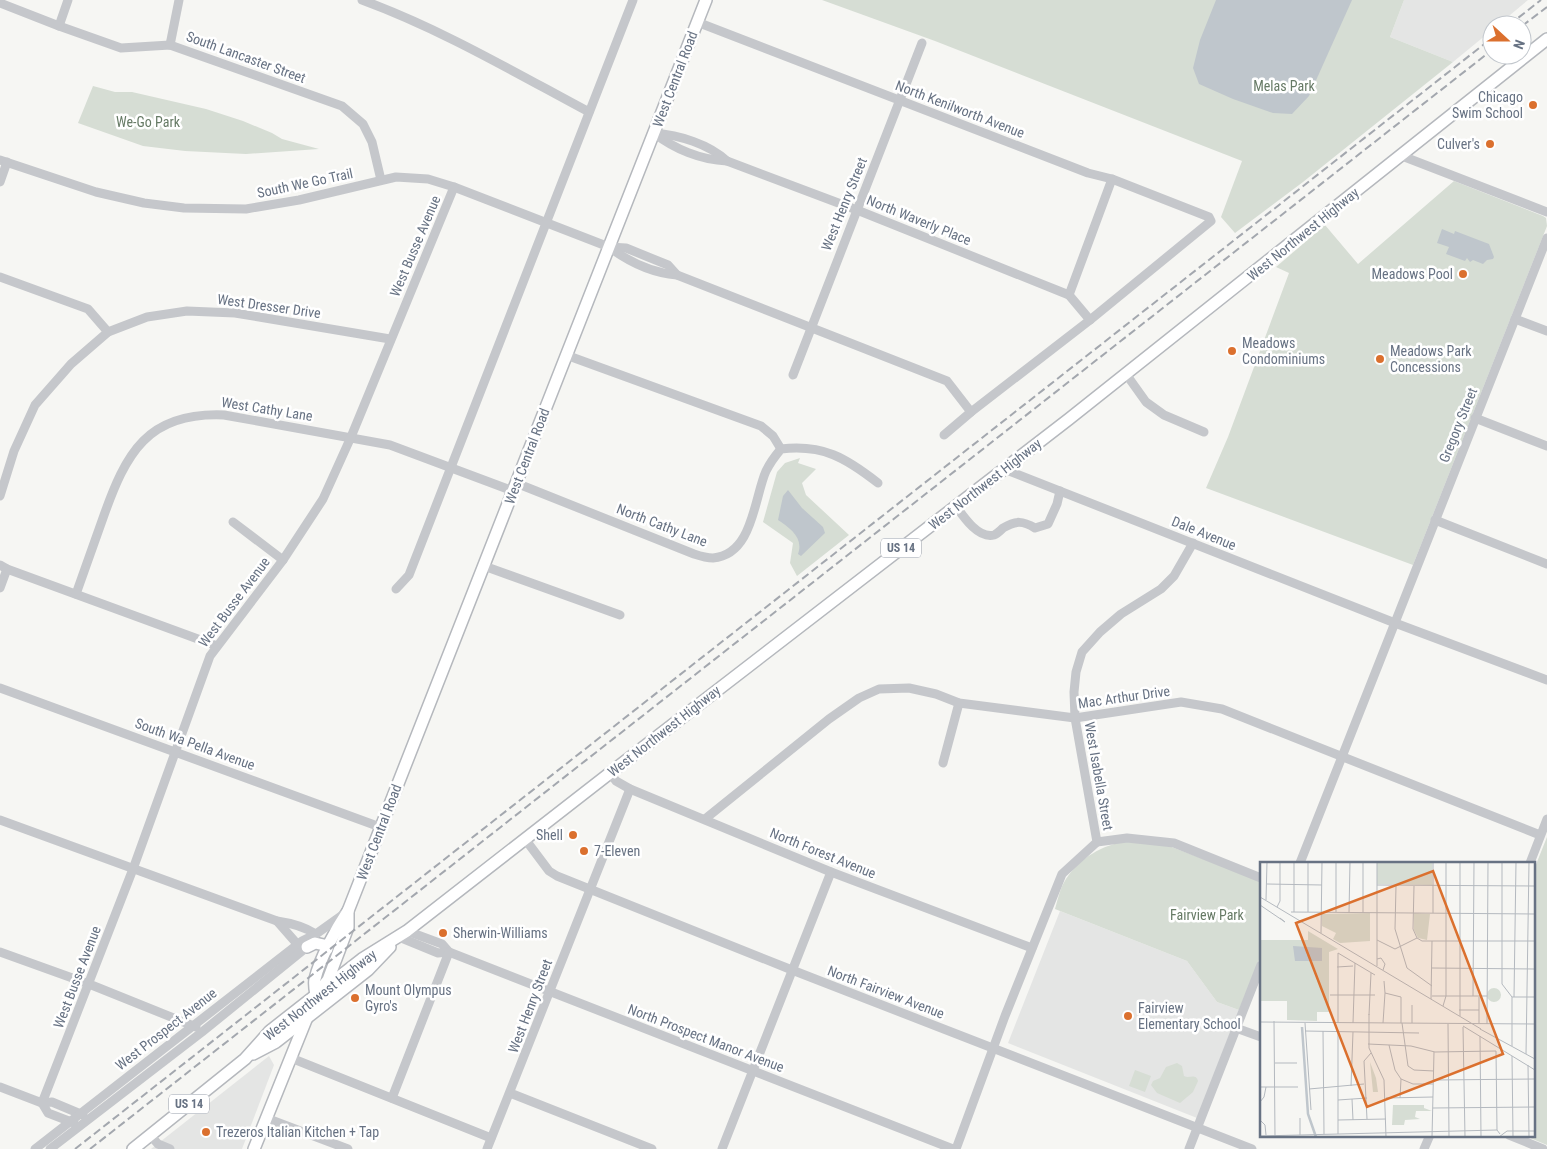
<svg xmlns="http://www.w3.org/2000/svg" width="1547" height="1149" viewBox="0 0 1547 1149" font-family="'Roboto Condensed',sans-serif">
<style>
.built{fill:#e4e5e4}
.green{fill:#d6ddd4}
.water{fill:#bfc6cc}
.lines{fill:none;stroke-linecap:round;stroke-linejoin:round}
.major-casing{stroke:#b5b8bd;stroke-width:14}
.minor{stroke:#c5c7cb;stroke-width:9}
.major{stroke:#fff;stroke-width:11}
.rail{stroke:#a3a7ae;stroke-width:2;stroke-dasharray:8 4;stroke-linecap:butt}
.poi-dot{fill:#db702e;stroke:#fff;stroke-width:2}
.labels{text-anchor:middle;stroke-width:5;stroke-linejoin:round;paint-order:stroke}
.shield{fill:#fff;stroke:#959ca8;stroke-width:1}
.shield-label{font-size:12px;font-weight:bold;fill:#677283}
.street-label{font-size:14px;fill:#677283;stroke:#fff}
.park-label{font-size:14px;fill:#667a65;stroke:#fff}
.poi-label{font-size:14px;fill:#677283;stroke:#fff;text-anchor:start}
.inset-river{fill:none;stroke:#bfc6cc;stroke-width:2.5}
.inset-road{fill:none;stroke:#b4b9bf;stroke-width:1}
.view{fill:#db702e;fill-opacity:0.15;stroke:#db702e;stroke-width:2.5}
.inset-edge{fill:none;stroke:#677283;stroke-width:2.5}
</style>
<rect width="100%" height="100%" fill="#f6f6f3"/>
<g class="built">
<polygon points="1404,0 1528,0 1498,25 1492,25 1492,30 1453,62 1390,37"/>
<polygon points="1060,911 1187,961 1217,1002 1239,1010 1197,1118 1008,1043"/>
<polygon points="269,1056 274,1065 242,1149 151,1149"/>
</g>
<g class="green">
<polygon points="822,0 1404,0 1390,37 1453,62 1303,182 1235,233 1221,217 1242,161 935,41"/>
<polygon points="93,86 115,92 132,92 206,109 243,121 272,133 282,139 319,149 246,154 185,151 143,146 78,123"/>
<polygon points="1454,181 1543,216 1546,218 1547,226 1413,565 1206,488 1228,437 1289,273 1276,267 1325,225 1358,264"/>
<polygon points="800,458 798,463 816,469 802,483 806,495 849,535 797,576 790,563 793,543 763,522 777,472 785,463"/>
<polygon points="1547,837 1547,1145 1523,1135 1533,1135 1533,872"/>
<path d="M1127 841 1161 843 1261 881V955L1239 1010 1217 1002 1187 961 1055 909C1058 899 1060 888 1066 879 1080 858 1102 845 1127 841Z"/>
<path d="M1177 1063 1182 1066 1184 1076C1189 1079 1196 1073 1198 1081L1193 1092 1180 1103 1157 1093 1151 1085 1153 1081 1160 1078 1166 1067Z"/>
<polygon points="1135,1070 1151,1076 1145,1092 1129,1086"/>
</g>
<g class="water">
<polygon points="1216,0 1352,0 1309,96 1292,114 1273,113 1233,99 1199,84 1193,68 1200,40"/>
<polygon points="1442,229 1454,234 1455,231 1489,244 1494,257 1493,259 1487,260 1483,264 1473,260 1470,262 1467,258 1465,261 1446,254 1449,247 1437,243"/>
<path d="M788 490 802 508 823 527 825 533 801 556 798 554C804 538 790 528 778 520L783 496Z"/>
</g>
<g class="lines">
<g class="major-casing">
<g id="major">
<polyline points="307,947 315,943 324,945 327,949"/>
<path d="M316 995C315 990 314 984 315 979 320 958 336 929 348 911L706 0"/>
<polyline points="253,1054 276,1042 368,970 390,947"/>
<polyline points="133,1149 245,1059 270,1031 298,1009 362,959 407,931 610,773 1069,419 1547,39"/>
<polyline points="254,1149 316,995 328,980 348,927 348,911"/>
</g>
</g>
<g class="minor">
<path d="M362 0C441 29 514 72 589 112"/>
<polyline points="0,3 59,26 121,48 170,45 342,106 363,124 372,142 381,180"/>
<polyline points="697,22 1088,173 1112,179 1209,217 1211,221 1090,320 971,412 944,435"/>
<polyline points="59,26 68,0"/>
<polyline points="170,45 179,0"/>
<path d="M654 133C674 149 701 160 727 161L857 210 1069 295 1090 320"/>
<path d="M654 133C679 135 709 144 727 161"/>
<polyline points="1402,156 1547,212"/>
<polyline points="0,160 96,192 144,203 184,208 246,209 299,200 396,177 428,179 454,187 609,247 626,248 668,265 677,275"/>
<polyline points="0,182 7,162"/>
<path d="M609 247C629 262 652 273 677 275L947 381 971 412"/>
<polyline points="0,277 88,309 108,332"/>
<polyline points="1069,295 1112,179"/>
<polyline points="1515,319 1547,331"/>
<polyline points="566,355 761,426 773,436 781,449"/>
<polyline points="1126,374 1146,402 1164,415 1204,432"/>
<polyline points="793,375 922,43"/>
<polyline points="1475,418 1547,446"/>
<polyline points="1004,469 1395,623 1547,680"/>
<path d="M516 483 694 554C700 556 707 558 713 558 753 555 754 498 766 471 770 463 775 456 781 449 823 444 846 458 878 483"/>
<polyline points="0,496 14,451 35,405 71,364 108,332 147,317 187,311 235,313 390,339"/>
<path d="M956 506C963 516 978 539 994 535 997 534 1001 530 1003 528 1016 520 1023 521 1035 528L1048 524 1057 504 1060 491"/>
<polyline points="1435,520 1547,564"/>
<polyline points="233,522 283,560"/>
<polyline points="0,565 7,569 217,646"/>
<polyline points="484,566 620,615"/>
<polyline points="0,588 7,569"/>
<polyline points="396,589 409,575 633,0"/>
<path d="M76 594C85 569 94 544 103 518 126 453 147 412 224 415L390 445 513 491"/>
<polyline points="0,688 380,827"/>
<polyline points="943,763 959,703"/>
<polyline points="610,773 616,781 630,789 831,872 1032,948"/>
<polyline points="705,819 829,719 859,698 879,689 909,688 936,694 959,703 1075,718 1181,702 1222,709 1540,835"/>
<path d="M0 820 277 921C291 923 303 926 316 934"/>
<polyline points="525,839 549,871 557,876 792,970 1252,1149"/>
<polyline points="1097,842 1127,838 1174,843 1261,878"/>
<polyline points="1300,863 1547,238"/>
<polyline points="1530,863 1547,819"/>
<polyline points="277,921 298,945"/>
<polyline points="407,931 442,944 449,952"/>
<polyline points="399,937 438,953 449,952 953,1149"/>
<polyline points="0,952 89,984 196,1027"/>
<polyline points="1236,1028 1261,1037"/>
<polyline points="291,1058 491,1138"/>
<polyline points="0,1087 42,1103 52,1102 83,1115"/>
<polyline points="510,1093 652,1149"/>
<polyline points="392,1098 449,952"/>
<polyline points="42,1103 133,869 210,656 283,560 323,499 351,437 454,187"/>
<polyline points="42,1103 48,1113 74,1123"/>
<polyline points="266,1118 348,1149"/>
<polyline points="150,1135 158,1144 170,1149"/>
<polyline points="1509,1135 1543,1149"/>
<polyline points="35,1149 302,941 316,934 344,914"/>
<polyline points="50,1149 202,1032 307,947 310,943"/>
<polyline points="487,1149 630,789"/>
<polyline points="722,1149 831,872"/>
<polyline points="956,1149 1005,1016 1062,874 1097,842 1075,718 1074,692 1076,672 1082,652 1100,632 1121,614 1161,589 1174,576 1193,543"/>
<polyline points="1189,1149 1261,965"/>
<polyline points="1424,1149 1430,1135"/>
</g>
<use href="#major" class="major"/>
<g class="rail">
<polyline points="1509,25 1541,0"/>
<polyline points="1522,26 1547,7"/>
<polyline points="75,1149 1492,38"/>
<polyline points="90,1149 1492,50"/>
</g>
</g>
<g class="poi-dot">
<circle cx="1533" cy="105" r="5"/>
<circle cx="1490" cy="144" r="5"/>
<circle cx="1463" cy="274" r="5"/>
<circle cx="1232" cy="351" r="5"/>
<circle cx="1380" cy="359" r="5"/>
<circle cx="573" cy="835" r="5"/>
<circle cx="584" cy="851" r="5"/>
<circle cx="443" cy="933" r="5"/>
<circle cx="355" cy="998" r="5"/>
<circle cx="1128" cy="1016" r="5"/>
<circle cx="206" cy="1132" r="5"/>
</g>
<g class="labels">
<g class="shield">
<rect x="881" y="538.5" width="40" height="19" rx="4"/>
<rect x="169" y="1094.5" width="40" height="19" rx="4"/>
</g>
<g class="shield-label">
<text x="901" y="552">US 14</text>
<text x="189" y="1108">US 14</text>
</g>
<g class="street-label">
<text transform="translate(246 57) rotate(20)" y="5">South Lancaster Street</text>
<text transform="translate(675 79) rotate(-69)" y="5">West Central Road</text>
<text transform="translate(960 109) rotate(21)" y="5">North Kenilworth Avenue</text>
<text transform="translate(305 183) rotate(-12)" y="5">South We Go Trail</text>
<text transform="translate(844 204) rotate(-68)" y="5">West Henry Street</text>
<text transform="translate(919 220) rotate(22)" y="5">North Waverly Place</text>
<text transform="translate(1303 234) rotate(-39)" y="5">West Northwest Highway</text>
<text transform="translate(415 246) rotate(-67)" y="5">West Busse Avenue</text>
<text transform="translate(269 306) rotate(8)" y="5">West Dresser Drive</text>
<text transform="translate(267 409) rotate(9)" y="5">West Cathy Lane</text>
<text transform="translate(1458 425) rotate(-68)" y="5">Gregory Street</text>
<text transform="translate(527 456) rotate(-69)" y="5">West Central Road</text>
<text transform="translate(985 484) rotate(-38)" y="5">West Northwest Highway</text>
<text transform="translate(662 525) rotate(21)" y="5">North Cathy Lane</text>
<text transform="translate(1204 533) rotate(22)" y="5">Dale Avenue</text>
<text transform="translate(234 602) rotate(-53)" y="5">West Busse Avenue</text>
<text transform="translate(1124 697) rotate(-8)" y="5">Mac Arthur Drive</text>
<text transform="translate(664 731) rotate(-38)" y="5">West Northwest Highway</text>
<text transform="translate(195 744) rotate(20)" y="5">South Wa Pella Avenue</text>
<text transform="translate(1099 776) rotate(80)" y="5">West Isabella Street</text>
<text transform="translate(379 832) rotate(-69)" y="5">West Central Road</text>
<text transform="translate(823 853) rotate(22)" y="5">North Forest Avenue</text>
<text transform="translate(77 977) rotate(-69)" y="5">West Busse Avenue</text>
<text transform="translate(886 992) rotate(21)" y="5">North Fairview Avenue</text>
<text transform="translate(320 995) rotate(-38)" y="5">West Northwest Highway</text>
<text transform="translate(530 1006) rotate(-69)" y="5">West Henry Street</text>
<text transform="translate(166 1029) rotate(-38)" y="5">West Prospect Avenue</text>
<text transform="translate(706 1038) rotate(21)" y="5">North Prospect Manor Avenue</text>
</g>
<g class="park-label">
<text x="1284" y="91">Melas Park</text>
<text x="148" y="127">We-Go Park</text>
<text x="1207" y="920">Fairview Park</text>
</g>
<g class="poi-label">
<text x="1523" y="102" text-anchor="end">Chicago<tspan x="1523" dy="16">Swim School</tspan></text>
<text x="1480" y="149" text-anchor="end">Culver's</text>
<text x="1453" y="279" text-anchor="end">Meadows Pool</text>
<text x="1242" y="348">Meadows<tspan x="1242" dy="16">Condominiums</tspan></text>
<text x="1390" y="356">Meadows Park<tspan x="1390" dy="16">Concessions</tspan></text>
<text x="563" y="840" text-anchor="end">Shell</text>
<text x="594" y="856">7-Eleven</text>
<text x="453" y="938">Sherwin-Williams</text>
<text x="365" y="995">Mount Olympus<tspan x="365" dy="16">Gyro's</tspan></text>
<text x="1138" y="1013">Fairview<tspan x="1138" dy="16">Elementary School</tspan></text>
<text x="216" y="1137">Trezeros Italian Kitchen + Tap</text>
</g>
</g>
<g transform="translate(1260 862)">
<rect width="275" height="275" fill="#f6f6f3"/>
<path d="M117 0H172V23L117 22ZM110 51V79L80 81 73 77 76 71 62 64V52ZM154 51 170 52 167 78 158 76 154 68ZM48 69 78 87 69 90V150H57V159L27 158V139H0V78H48ZM227 133a7 7 0 1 1 14 0a7 7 0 1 1-14 0ZM110 200 116 216 118 230H113ZM133 243H164V246L172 249H156L155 255 160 257 145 258 144 263H132Z" fill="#d6ddd4"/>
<path d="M33 84 62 86V99H35Z" fill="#bfc6cc"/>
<path class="inset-river" d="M42 165 48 252 56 275"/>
<path class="inset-road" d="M242 0V122L252 135H275M7 22 62 23M117 23 275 24M136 24 135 67 147 106 172 124M154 24 153 67 157 76M0 35 221 167M6 38 7 0M0 43 25 60 20 56M17 45 20 39V0M31 50 275 52M34 50V0M48 50V0M76 50V0M89 51 90 0M103 51V0M173 51V0M61 71 62 0M117 78 135 87 157 76 162 79H275M117 97 121 96 125 102 123 108M117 104V0M77 105 93 104M172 106 275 107M124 119 125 131 141 135V161M70 133H115M172 134H227M213 134 214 0M254 135 256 0M171 137 172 79M152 143V161M183 144 186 134V0M199 148H219M109 152V186L124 218 126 275M109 153 111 111M200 154V0M14 159 15 275M0 160 275 162M45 161 51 248M78 161V91L115 113M93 161 95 101M123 161 125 131M142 161 148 204 154 208 174 209M219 161V135M188 162 189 275M227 162 228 0M203 164 275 208M203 165 205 275M220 167 275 197M45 169 159 171M63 169 64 272M78 170V272M220 174 221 275M108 182 151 184 175 190 236 189M129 183 135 208 141 217 153 222H173M252 184V135M236 189 237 268M266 192 269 0M252 194 253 275M15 201H37M268 203 269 275M174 218 275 217M91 224 93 170M0 225H38M49 227 104 222M126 236 173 235M140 236 141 217M92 237 93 258M78 238 107 236M0 240 4 235 6 225M173 246 275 245M40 256V273M107 257 104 199 111 191M0 258 5 263 6 273M78 258 126 257M0 274 237 268 240 272M172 275 174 190M239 275 247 269H275"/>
<path class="view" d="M173 9 243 192 107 245 36 61Z"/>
<rect width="275" height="275" class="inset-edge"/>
</g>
<g transform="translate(1507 40) rotate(111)"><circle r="24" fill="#ffffff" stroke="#c2c7cd"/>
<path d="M0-4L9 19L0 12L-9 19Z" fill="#db702e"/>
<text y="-8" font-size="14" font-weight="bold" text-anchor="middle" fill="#677283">N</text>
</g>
</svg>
